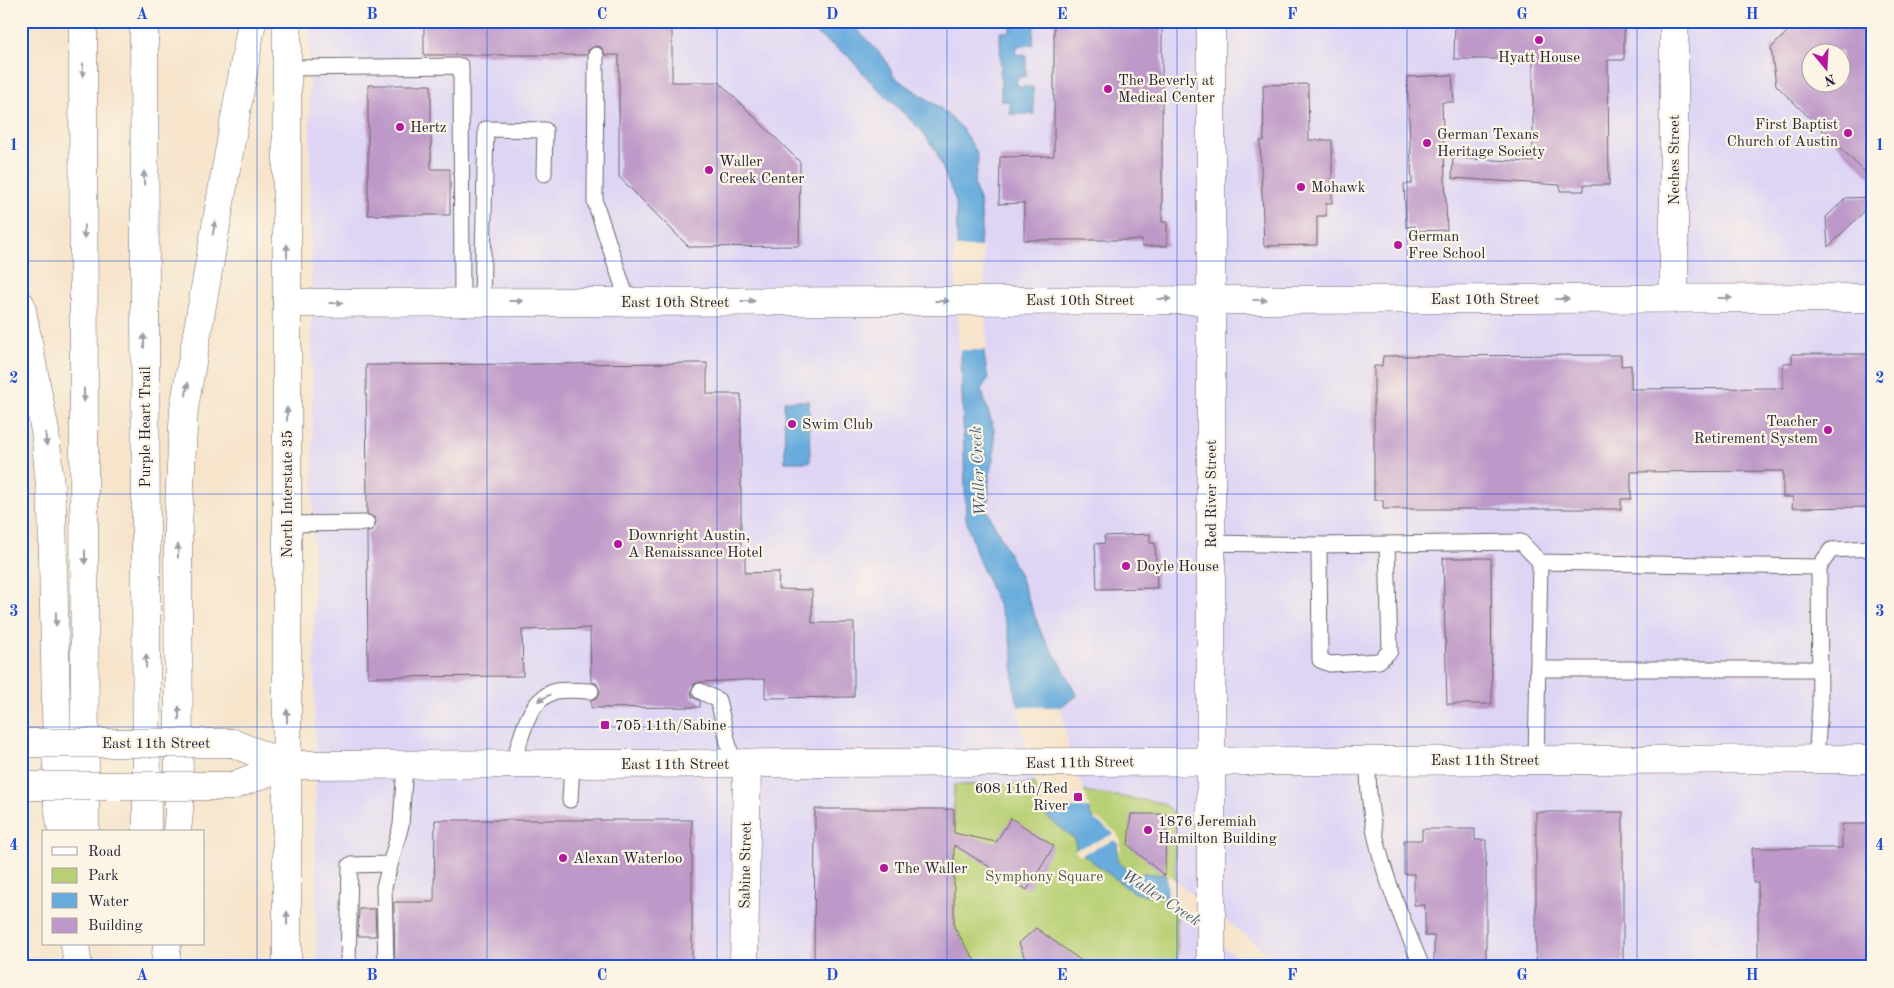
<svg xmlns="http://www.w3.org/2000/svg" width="1894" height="988" viewBox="0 0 1894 988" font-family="'Old Standard TT',serif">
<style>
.built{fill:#ded5f5;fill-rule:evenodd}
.green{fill:#b8d075;stroke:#6d7958}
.water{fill:#67acdd;stroke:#44678c}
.pier{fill:#f6e4cb}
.building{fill:#bd98c8;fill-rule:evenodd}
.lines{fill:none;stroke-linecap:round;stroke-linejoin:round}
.service-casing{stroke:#6c666d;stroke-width:17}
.minor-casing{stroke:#6c666d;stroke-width:29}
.secondary-casing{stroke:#6c666d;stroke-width:29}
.motorway-casing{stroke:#6c666d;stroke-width:29}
.service{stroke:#fff;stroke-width:15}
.minor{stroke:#fff;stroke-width:28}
.secondary{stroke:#fff;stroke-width:28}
.motorway{stroke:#fff;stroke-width:28}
.secondary-bridge-casing{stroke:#6c666d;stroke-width:29;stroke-linecap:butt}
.secondary-bridge{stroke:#fff;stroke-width:28}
.oneway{fill:#9c9ca7}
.grid{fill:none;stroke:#1d4ed8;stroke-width:1;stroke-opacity:0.55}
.poi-dot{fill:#b5179e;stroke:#fcf5e5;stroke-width:2}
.labels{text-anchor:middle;stroke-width:4.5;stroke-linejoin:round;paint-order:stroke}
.poi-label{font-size:15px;fill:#22223b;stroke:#fcf5e5;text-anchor:start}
.street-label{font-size:15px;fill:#22223b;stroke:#fcf5e5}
.park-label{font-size:15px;fill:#4f564c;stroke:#fcf5e5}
.water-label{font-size:16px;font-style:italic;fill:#3e597c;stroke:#fcf5e5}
.neatline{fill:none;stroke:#1d4ed8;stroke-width:2}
.grid-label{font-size:16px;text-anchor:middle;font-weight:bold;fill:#1d4ed8}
</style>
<rect width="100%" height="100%" fill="#fcf5e5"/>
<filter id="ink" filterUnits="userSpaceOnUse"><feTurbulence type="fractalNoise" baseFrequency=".02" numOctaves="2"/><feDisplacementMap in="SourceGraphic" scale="10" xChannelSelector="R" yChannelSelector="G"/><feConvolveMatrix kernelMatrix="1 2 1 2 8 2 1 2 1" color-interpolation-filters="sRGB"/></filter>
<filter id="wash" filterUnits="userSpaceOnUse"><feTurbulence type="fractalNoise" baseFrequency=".0096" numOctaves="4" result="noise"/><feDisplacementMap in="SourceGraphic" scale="20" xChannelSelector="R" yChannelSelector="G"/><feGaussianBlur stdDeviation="1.12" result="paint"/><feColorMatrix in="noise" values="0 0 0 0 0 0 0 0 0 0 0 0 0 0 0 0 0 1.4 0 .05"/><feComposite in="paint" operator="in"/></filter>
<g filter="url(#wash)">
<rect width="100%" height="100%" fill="#f6e4cb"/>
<path class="built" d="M309 21H1873V967H317ZM1812 52H1842V82H1812Z"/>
<polygon class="green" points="1034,784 1163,803 1174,813 1178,967 979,967 954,927 954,785"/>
<g class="water">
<polygon points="802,21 849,21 885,59 894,77 939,107 960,126 976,151 978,160 974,184 980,203 982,225 980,242 984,354 988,379 981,389 994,430 995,449 989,476 988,512 1019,574 1042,635 1062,666 1077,696 1058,708 1068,754 1091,816 1114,834 1118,843 1117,861 1136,876 1144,873 1165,875 1170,882 1269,957 1329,960 1332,967 1255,967 1165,898 1134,893 1076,849 1075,839 1047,817 1014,687 1013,656 1007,626 978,558 966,519 956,202 936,151 921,130 869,80 848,56 814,32"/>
<polygon points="1010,21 1034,21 1033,45 1018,46 1015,51 1017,55 1026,56 1026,76 1018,77 1016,83 1019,87 1033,87 1034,114 1010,114 1010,101 1001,101 1000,32 1010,32"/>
<polygon points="784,401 809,401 810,462 785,462"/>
</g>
<g class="pier">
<polygon points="954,247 983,247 987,350 959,350"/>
<polygon points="1017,707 1063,707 1061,708 1070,753 1090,808 1042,808"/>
<polygon points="1094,817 1116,832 1121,842 1120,853 1118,852 1118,843 1115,840 1080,855 1074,850 1114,834 1095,820"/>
<polygon points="1167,874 1270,955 1270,967 1250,967 1168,904"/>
</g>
<g id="blocks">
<g class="building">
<polygon points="424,21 672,21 672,82 719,82 800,162 799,246 689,247 619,177 619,55 605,55 601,47 596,46 588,50 587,55 424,55"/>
<polygon points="1054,21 1162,21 1162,222 1167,222 1167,246 1142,246 1142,240 1024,240 1024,203 999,204 1000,157 1054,156"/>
<polygon points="1455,21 1624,21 1624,60 1608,60 1609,185 1584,185 1584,191 1560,191 1560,185 1452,178 1453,158 1533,162 1533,59 1454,59"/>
<path d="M1798 21H1873V180L1776 85 1771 48ZM1812 52H1842V82H1812Z"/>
<polygon points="1452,75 1454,102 1442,102 1447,230 1415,231 1415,226 1406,227 1404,184 1412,184 1407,77"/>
<polygon points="1308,84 1309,140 1332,140 1332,203 1326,203 1326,216 1317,216 1317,245 1264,246 1260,141 1264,141 1263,85"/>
<polygon points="368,85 431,85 431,169 450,169 450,215 368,215"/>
<polygon points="1873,197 1873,203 1828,247 1826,217 1846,198"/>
<polygon points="1792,354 1873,354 1873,507 1792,508 1793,497 1783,497 1783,471 1631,472 1631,499 1621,499 1621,509 1383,509 1383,500 1374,500 1374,366 1382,366 1383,356 1621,355 1621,366 1631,365 1631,389 1783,388 1783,363 1792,363"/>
<polygon points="707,363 707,394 741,394 741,554 745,553 745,573 779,572 778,589 812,590 812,623 854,623 854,697 765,698 765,679 700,682 694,684 691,691 692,697 700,701 700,707 591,708 591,700 599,696 600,691 596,683 591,682 590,628 522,630 523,676 368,677 367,532 372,531 376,523 375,518 367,514 366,365"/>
<polygon points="1150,534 1150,543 1155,543 1157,588 1097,589 1095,544 1105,543 1104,536"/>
<polygon points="1443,558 1491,558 1492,704 1447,704"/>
<polygon points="815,809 954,809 954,833 996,842 1011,818 1054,846 1027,890 954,845 954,927 979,967 814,967"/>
<rect x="1536" y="812" width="87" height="150"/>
<polygon points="1131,814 1166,814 1165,876 1128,845"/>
<polygon points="435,820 692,820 692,967 395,967 394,902 434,902"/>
<polygon points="1842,824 1873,824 1873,967 1758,967 1758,883 1753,883 1752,848 1842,848"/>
<polygon points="1422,829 1475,829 1475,840 1486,840 1486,967 1434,967 1434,936 1425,936 1425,905 1414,905 1414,874 1404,874 1404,840 1422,840"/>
<polygon points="359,909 375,909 376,936 358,936"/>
<polygon points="1036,928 1090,967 1028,967 1019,943"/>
</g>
</g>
</g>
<g filter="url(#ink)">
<use href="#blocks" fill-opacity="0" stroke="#6c666d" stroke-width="1"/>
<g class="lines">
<g class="service-casing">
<g id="service">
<polyline points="596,55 595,202 628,302"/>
<polyline points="287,68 461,66 462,302"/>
<polyline points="482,301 486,129 545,130 544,174"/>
<polyline points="287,524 367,523"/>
<polyline points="1211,543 1319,545"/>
<polyline points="1387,544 1390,651 1379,661 1330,664 1320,660 1319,545 1521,542 1540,562 1819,567 1820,706 1816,759"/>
<polyline points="1819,567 1831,550 1873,548"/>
<polyline points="1538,669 1819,669"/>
<polyline points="700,691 718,700 733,764"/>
<polyline points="1536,759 1540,562"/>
<path d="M1368 760C1366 837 1393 897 1422 967"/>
<path d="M513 764C521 739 527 699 556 691 566 689 581 691 591 691"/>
<polyline points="570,800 572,764"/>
<polyline points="348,967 350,865 390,864"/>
<polyline points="386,967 384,887 401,825 405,765"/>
</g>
</g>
<g class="minor-casing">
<g id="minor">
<polyline points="1674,21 1674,299"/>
<polyline points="287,303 1873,298"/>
<polyline points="744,967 747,763"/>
</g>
</g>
<g class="secondary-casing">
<g id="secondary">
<polyline points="1211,21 1211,967"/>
<polyline points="232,743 287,765"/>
<polyline points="232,786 287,765 1873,759"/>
<polyline points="287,967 287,21"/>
</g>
</g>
<g class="motorway-casing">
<g id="motorway">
<polyline points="83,21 85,832"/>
<polyline points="144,21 147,832"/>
<polyline points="21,305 45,431 52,508 58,805 62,832"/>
<polyline points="177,832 179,811 178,526 184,408 252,21"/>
<polyline points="75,944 78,967"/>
<polyline points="165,967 167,944"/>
</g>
</g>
<use href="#service" class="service"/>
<use href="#minor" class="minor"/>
<use href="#secondary" class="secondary"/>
<use href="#motorway" class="motorway"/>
<g class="secondary-bridge-casing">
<g id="secondary-bridge">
<polyline points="21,743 232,743"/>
<polyline points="21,786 232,786"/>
</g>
</g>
<use href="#secondary-bridge" class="secondary-bridge"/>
</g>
<defs><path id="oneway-solid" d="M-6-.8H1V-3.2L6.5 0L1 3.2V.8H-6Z" transform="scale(1.25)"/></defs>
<g class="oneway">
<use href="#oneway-solid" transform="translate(83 70) rotate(90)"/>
<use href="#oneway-solid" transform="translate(144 178) rotate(-90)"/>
<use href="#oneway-solid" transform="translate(214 228) rotate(-79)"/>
<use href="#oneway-solid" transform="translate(84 232) rotate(90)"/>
<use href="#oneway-solid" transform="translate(287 251) rotate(-90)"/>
<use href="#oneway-solid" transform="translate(1725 298)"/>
<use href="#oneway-solid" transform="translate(1164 299)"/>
<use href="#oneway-solid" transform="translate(1562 299)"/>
<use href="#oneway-solid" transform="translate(1260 300)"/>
<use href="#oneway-solid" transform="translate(516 301)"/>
<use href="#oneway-solid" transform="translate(748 301)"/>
<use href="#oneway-solid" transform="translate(942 301)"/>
<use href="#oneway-solid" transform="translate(336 303)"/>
<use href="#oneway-solid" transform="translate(144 341) rotate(-90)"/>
<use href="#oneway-solid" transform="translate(187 389) rotate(-81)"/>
<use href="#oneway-solid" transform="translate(84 395) rotate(90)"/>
<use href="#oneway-solid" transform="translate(287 414) rotate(-90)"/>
<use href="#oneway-solid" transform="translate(46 439) rotate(84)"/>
<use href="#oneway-solid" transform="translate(178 551) rotate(-90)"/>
<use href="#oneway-solid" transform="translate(85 557) rotate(90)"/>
<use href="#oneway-solid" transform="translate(56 619) rotate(89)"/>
<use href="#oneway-solid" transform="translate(146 661) rotate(-90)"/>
<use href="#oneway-solid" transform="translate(544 698) rotate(151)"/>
<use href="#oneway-solid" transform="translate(179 713) rotate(-90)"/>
<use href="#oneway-solid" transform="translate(287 716) rotate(-90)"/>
<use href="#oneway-solid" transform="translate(287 918) rotate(-90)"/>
</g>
</g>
<path class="grid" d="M257 21V967M487 21V967M717 21V967M947 21V967M1177 21V967M1407 21V967M1637 21V967M21 261H1873M21 494H1873M21 727H1873"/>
<g class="poi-dot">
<circle cx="1539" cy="40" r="5"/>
<circle cx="1108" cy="89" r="5"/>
<circle cx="400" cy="127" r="5"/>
<circle cx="1848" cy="133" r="5"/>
<circle cx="1427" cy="143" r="5"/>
<circle cx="709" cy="170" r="5"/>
<circle cx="1301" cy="187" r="5"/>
<circle cx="1398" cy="245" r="5"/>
<circle cx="792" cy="424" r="5"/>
<circle cx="1828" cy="430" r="5"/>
<circle cx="618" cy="544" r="5"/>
<circle cx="1126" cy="566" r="5"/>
<rect x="600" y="720" width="10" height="10" rx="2.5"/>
<rect x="1073" y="792" width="10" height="10" rx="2.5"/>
<circle cx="1148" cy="830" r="5"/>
<circle cx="563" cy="858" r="5"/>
<circle cx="884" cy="868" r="5"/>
</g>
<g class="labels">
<g class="poi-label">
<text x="1539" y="62" text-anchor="middle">Hyatt House</text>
<text x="1118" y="85">The Beverly at<tspan x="1118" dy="17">Medical Center</tspan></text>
<text x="1838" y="129" text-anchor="end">First Baptist<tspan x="1838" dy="17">Church of Austin</tspan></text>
<text x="410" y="132">Hertz</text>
<text x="1437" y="139">German Texans<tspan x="1437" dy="17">Heritage Society</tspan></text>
<text x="719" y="166">Waller<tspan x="719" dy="17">Creek Center</tspan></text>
<text x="1311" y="192">Mohawk</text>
<text x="1408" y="241">German<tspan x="1408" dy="17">Free School</tspan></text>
<text x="1818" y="426" text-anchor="end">Teacher<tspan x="1818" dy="17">Retirement System</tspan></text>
<text x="802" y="429">Swim Club</text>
<text x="628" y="540">Downright Austin,<tspan x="628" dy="17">A Renaissance Hotel</tspan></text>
<text x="1136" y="571">Doyle House</text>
<text x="615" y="730">705 11th/Sabine</text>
<text x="1068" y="793" text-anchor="end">608 11th/Red<tspan x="1068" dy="17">River</tspan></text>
<text x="1158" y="826">1876 Jeremiah<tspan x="1158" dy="17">Hamilton Building</tspan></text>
<text x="573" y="863">Alexan Waterloo</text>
<text x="894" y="873">The Waller</text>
</g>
<g class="street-label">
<text transform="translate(1674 160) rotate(-90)" y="5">Neches Street</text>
<text x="1485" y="304">East 10th Street</text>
<text x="1080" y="305">East 10th Street</text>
<text x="675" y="307">East 10th Street</text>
<text transform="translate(145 427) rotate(-90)" y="5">Purple Heart Trail</text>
<text transform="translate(287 494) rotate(-90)" y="5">North Interstate 35</text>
<text transform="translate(1211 494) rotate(-90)" y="5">Red River Street</text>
<text x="156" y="748">East 11th Street</text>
<text x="1485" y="765">East 11th Street</text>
<text transform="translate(1080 762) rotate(-1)" y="5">East 11th Street</text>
<text x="675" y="769">East 11th Street</text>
<text transform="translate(745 865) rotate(-89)" y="5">Sabine Street</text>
</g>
<g class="park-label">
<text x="1044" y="881">Symphony Square</text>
</g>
<g class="water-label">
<text transform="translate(977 471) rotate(-93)" y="6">Waller Creek</text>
<text transform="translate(1162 897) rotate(33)" y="6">Waller Creek</text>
</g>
</g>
<rect width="1894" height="988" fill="none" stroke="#fcf5e5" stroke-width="55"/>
<rect x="42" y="830" width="162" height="115" fill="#fcf5e5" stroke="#a5a1a1"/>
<rect x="52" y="847" width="25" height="8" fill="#ffffff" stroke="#a5a1a1"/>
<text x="88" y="856" font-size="15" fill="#22223b">Road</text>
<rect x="52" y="868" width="25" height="15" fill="#b8d075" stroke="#a5a1a1"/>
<text x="88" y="880" font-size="15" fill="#22223b">Park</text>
<rect x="52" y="893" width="25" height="15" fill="#67acdd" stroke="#a5a1a1"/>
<text x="88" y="906" font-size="15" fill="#22223b">Water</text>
<rect x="52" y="918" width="25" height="15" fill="#bd98c8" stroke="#a5a1a1"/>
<text x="88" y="930" font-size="15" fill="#22223b">Building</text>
<g transform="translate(1826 68) rotate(162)"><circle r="24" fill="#fcf5e5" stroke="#a5a1a1"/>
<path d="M0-4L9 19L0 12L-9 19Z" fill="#b5179e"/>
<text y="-8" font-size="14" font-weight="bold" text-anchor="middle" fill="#22223b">N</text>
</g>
<rect x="28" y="28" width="1838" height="932" class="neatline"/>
<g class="grid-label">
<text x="142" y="19">A</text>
<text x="372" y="19">B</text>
<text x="602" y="19">C</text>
<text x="832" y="19">D</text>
<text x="1062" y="19">E</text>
<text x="1292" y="19">F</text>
<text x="1522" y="19">G</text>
<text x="1752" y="19">H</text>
<text x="14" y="150">1</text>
<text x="1880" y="150">1</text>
<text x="14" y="383">2</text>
<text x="1880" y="383">2</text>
<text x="14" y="616">3</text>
<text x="1880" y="616">3</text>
<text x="14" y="850">4</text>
<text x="1880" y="850">4</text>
<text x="142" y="980">A</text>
<text x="372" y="980">B</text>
<text x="602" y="980">C</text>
<text x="832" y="980">D</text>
<text x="1062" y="980">E</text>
<text x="1292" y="980">F</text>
<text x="1522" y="980">G</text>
<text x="1752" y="980">H</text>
</g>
</svg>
